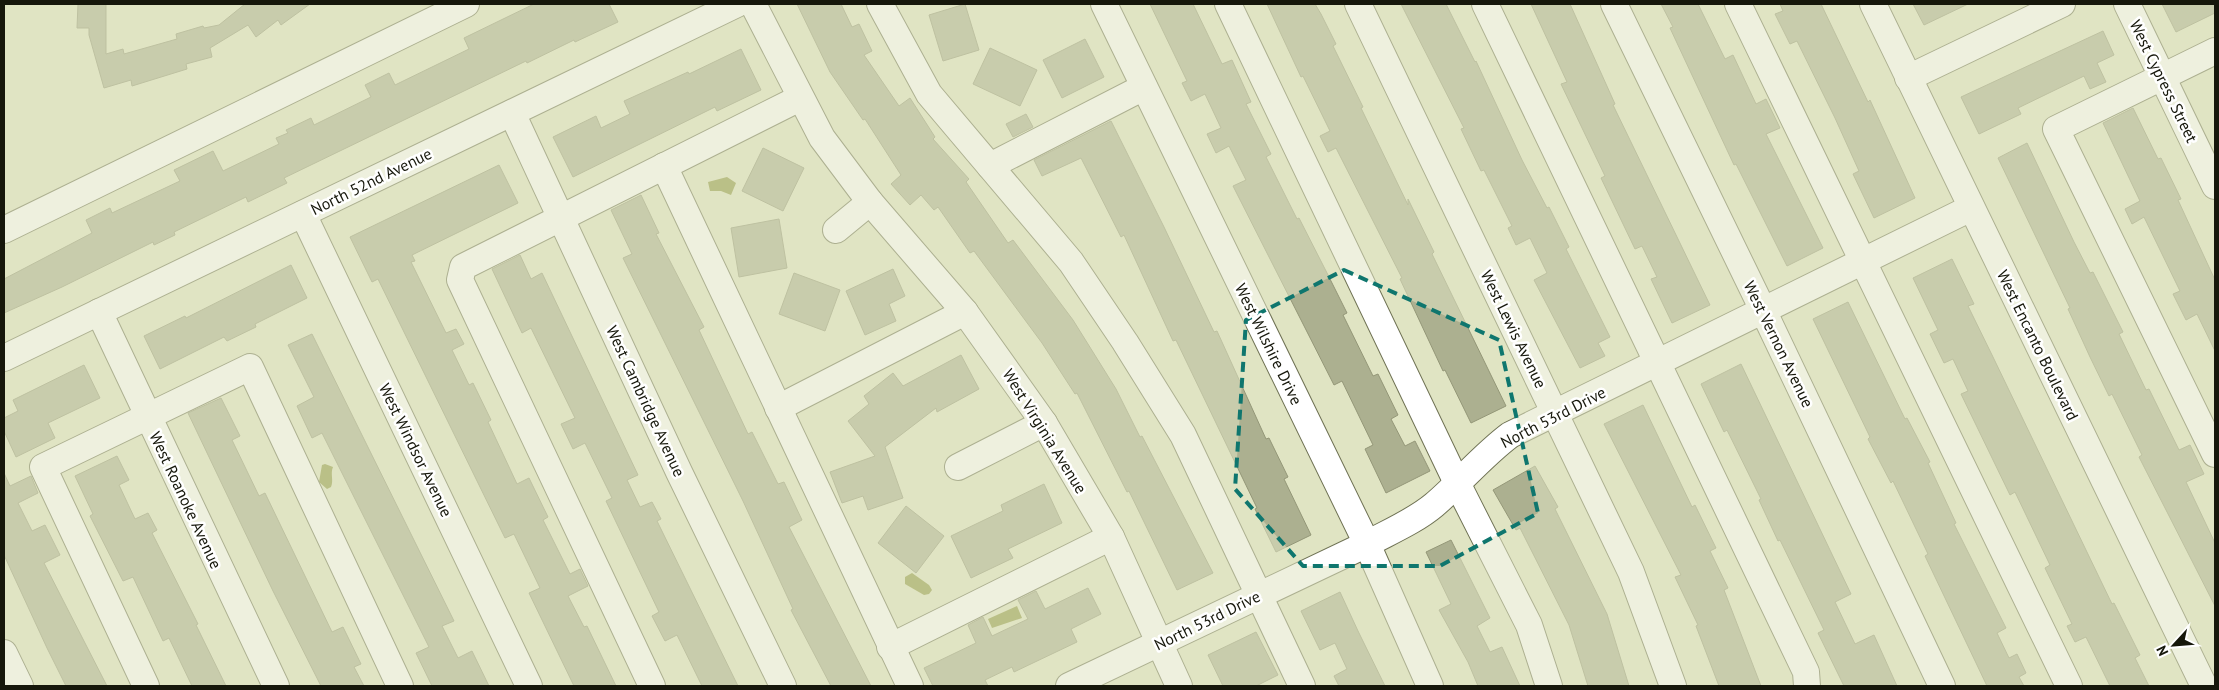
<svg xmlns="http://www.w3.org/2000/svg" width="2219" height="690" viewBox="0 0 2219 690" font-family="'PT Sans',sans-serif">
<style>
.water{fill:#8d943e}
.building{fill:#acb090;stroke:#949778}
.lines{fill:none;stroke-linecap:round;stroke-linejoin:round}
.minor-casing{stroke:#6f7254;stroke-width:28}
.minor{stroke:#fff;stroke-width:26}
.marked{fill:none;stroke:#0f766e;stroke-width:4;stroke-dasharray:10 6;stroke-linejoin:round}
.labels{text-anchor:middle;stroke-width:5;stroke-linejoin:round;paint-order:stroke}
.street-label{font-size:16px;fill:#16170b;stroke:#fff}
</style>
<rect width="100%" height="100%" fill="#e0e4c3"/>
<g class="water">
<polygon points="727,177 736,183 731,195 721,191 710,191 708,182"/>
<path d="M325 464 333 467C330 474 334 480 331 487L327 489 319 482 322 465Z"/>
<polygon points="912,573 929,585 932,590 929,594 924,595 905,584 905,577"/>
<polygon points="1017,606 1022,618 992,628 988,619"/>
</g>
<g class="building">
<polygon points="78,4 106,4 106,54 123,49 124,54 177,39 176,34 203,26 204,28 219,25 245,4 310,4 281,25 278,20 256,37 248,25 210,48 212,57 186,64 187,69 132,86 131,80 104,88 89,35 89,28 77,28"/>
<polygon points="534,4 609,4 618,22 575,42 574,40 527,63 526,61 284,178 287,183 248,202 246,197 174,232 175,235 154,245 153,242 62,287 4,313 4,279 92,233 86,220 110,208 112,213 180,181 174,170 213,151 223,171 279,144 276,138 288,133 286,130 311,118 314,125 371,97 365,85 389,73 395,85 469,49 464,38"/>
<polygon points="797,4 841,4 852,27 859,24 872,51 864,55 899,106 910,98 935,137 933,139 969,179 966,182 1008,243 1013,240 1073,320 1116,389 1140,437 1142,436 1213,573 1177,590 1129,491 1127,492 1077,393 1075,394 1042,343 974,251 970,253 938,207 934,210 921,195 910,205 891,184 901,175 865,119 863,120 830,72"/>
<polygon points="965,4 979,50 943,61 929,15"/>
<polygon points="1150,4 1193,4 1222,64 1232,60 1251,102 1246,104 1271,154 1266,157 1297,219 1299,218 1326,271 1347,313 1343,315 1373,376 1378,374 1398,415 1391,419 1405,446 1415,441 1430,471 1386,493 1365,449 1373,445 1342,381 1334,385 1233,186 1246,180 1229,146 1216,153 1207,134 1221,128 1205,94 1191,101 1182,83 1187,81"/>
<polygon points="1267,4 1315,4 1321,14 1336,44 1333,46 1363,107 1361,108 1408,205 1408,199 1434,252 1432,254 1506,406 1471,423 1445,370 1443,371 1400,279 1402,278 1336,148 1328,152 1320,136 1330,131 1303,76 1301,77"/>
<polygon points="1401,4 1446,4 1475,62 1476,61 1522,160 1547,208 1549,207 1569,247 1566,249 1610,337 1598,343 1605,356 1580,368 1534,280 1547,273 1530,238 1516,245 1508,228 1512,226 1484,170 1481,171 1461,129 1464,128"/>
<polygon points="1531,4 1570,4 1615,104 1613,105 1710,305 1672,323 1651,279 1657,277 1642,246 1635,249 1601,178 1605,176 1561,84 1567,82"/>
<polygon points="1661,4 1698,4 1725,59 1733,55 1756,104 1766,99 1780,128 1766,134 1823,248 1787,266 1736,164 1734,165 1670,28 1673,27"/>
<polygon points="1780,4 1821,4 1868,102 1870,100 1915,198 1874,218 1853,174 1859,171 1835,118 1797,41 1790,44 1775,14 1783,11"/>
<polygon points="1913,4 1968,4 1924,25"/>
<polygon points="2162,4 2215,4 2215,13 2176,32"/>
<polygon points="2103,31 2114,55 2097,63 2106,82 2090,89 2084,76 2018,108 2021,114 1979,134 1961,97"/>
<polygon points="1085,39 1104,77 1062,98 1043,60"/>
<polygon points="990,48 1037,70 1020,106 973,84"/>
<polygon points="741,49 761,90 717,111 715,107 573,177 553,137 596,116 601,128 630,114 624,101 688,72 689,74"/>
<polygon points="2133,108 2158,159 2161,158 2181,199 2178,200 2215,280 2215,351 2197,314 2186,320 2173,294 2180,291 2144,217 2132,224 2125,209 2140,201 2103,123"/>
<polygon points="1026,114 1033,127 1013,137 1006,124"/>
<polygon points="1111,121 1164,227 1214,332 1217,331 1266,439 1269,438 1288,477 1284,479 1311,535 1276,552 1255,509 1257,508 1176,340 1173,341 1124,235 1121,237 1081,158 1042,176 1034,160"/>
<polygon points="2027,143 2074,242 2090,273 2093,272 2123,332 2119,334 2146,390 2149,389 2179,450 2190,445 2204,474 2186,482 2215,543 2215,606 2139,457 2142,455 2112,394 2109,396 2090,357 2068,309 2070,308 1998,158"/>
<polygon points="763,148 804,168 783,211 742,191"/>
<polygon points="499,165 518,203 412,255 415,261 411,262 446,333 456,329 464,344 452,350 469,385 473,383 491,420 488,422 517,484 529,478 548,517 543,520 570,574 580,569 588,586 568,596 584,627 587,626 616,686 574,686 529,593 540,588 514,534 505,538 378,279 372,282 350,237"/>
<polygon points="641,195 659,233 656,234 704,327 699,330 748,434 752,432 778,484 784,482 802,520 789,527 871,686 831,686 791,610 793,609 743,501 623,258 632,254 611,210"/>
<polygon points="779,219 787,268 739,277 731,228"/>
<polygon points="520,255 531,279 542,273 638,475 627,480 640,507 652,502 661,519 657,521 738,686 702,686 677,635 665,641 652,616 659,612 606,501 612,498 585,443 573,449 561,424 575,418 531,328 522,333 492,269"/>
<polygon points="1952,259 1974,304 1968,306 1993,357 2112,604 2114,603 2140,655 2135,658 2149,686 2110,686 2086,637 2075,642 2067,626 2072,624 2045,568 2050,565 2015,492 2010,495 1961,394 1968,391 1953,359 1944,363 1930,334 1938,330 1913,278"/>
<polygon points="291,265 307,298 255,324 256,327 227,341 224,337 160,369 144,336 185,316 186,318"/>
<polygon points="893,269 905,296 889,304 896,321 865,335 846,291"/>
<polygon points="794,273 840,290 825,331 779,314"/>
<polygon points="1848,302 1905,419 1907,418 1930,462 1928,463 1956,523 1954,524 2006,628 1997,633 2009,658 2017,654 2026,673 2019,677 2024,686 1987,686 1925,556 1928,554 1893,481 1891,483 1868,439 1870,437 1813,319"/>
<polygon points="312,334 454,621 442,626 458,658 472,651 489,686 432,686 416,653 429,647 322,433 312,438 297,406 314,397 288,345"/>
<polygon points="961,355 979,389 937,412 936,408 885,447 903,498 868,510 863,496 842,503 830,472 875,456 848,421 869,404 864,396 893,373 903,386"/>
<polygon points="1741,364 1851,594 1835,602 1855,644 1874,635 1897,686 1844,686 1818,633 1824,630 1780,540 1778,541 1759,500 1761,499 1727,430 1724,432 1701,384"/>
<polygon points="84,365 100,398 48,423 55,438 16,457 4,431 4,418 18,411 13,400"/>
<polygon points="221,398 240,436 232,440 259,496 265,493 332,632 343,627 361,664 354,667 364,686 321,686 273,591 188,413"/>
<polygon points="1643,405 1692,507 1695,505 1716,548 1710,551 1728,588 1724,590 1761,686 1719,686 1696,626 1698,625 1675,577 1681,575 1604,424"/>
<polygon points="117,456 129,480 119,485 135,519 148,513 157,530 152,533 198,624 196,625 226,686 192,686 169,638 163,641 133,577 123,581 90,516 93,514 75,476"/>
<polygon points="1535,466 1558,507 1555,509 1607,614 1629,686 1588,686 1569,625 1520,528 1516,530 1493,490"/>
<polygon points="4,473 10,486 31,476 38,493 18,503 32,531 45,525 60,555 44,563 107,686 66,686 47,648 4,555"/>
<polygon points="1044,484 1062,523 1008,549 1013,558 971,578 951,536 1003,511 1001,505"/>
<polygon points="906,506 944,536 916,573 878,543"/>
<polygon points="1451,540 1490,618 1477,626 1490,652 1502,647 1520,686 1478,686 1468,662 1439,610 1451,604 1426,552"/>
<polygon points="1088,588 1101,614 1071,629 1077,642 1014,672 1012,667 985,680 988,686 933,686 924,668 976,643 968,625 983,617 992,636 1028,619 1018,600 1036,591 1045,609"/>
<polygon points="1340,592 1358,631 1385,686 1339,686 1334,676 1347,669 1335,643 1320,650 1301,611"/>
<polygon points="1256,632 1278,675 1256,686 1223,686 1208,655"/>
</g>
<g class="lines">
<g class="minor-casing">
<g id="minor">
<polyline points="753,4 822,138 870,202 965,312 1044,423 1111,537 1179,686"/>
<polyline points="880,4 929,94 1071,262 1125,342 1183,435 1302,686"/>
<polyline points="1104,4 1367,544 1430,686"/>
<polyline points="1228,4 1457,483 1529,625 1549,686"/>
<polyline points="1358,4 1631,572 1673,686"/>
<polyline points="1485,4 1806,672 1807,686"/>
<polyline points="1614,4 1763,310 1942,686"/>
<polyline points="1738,4 2069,686"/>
<polyline points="1873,4 2204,686"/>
<polyline points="2127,4 2215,186"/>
<polyline points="2215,51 2056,129 2215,454"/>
<polyline points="1908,78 2062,4"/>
<polyline points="512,113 679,472 783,686"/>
<polyline points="664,166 910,686"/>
<polyline points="990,166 1144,87"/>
<polyline points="303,214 529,686"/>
<polyline points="4,230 466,4"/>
<polyline points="836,230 870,202"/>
<polyline points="99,312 276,686"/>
<polyline points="4,358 737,4"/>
<polyline points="778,408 965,312"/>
<polyline points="958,467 1044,423"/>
<polyline points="890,647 1111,537"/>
<polyline points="4,653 20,686"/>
<polyline points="146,686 43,467 250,367 400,686"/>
<polyline points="652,686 460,280 463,267 800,98"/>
<path d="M1069 686 1367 544C1389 532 1415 521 1434 505 1460 483 1482 456 1510 435L1971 208"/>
</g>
</g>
<use href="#minor" class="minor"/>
</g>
<path d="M0 0H2219V690H0ZM1344 270 1499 340 1538 513 1440 566H1303L1235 489 1246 320Z" fill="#e0e4c3" fill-opacity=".55" fill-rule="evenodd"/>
<path class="marked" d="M1344 270 1499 340 1538 513 1440 566H1303L1235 489 1246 320Z"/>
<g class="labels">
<g class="street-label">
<text transform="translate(2164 81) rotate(64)" y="6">West Cypress Street</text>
<text transform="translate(371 181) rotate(-26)" y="6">North 52nd Avenue</text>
<text transform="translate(1514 329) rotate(64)" y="6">West Lewis Avenue</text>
<text transform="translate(1269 344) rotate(64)" y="6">West Wilshire Drive</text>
<text transform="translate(1779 344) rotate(64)" y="6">West Vernon Avenue</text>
<text transform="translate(2038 345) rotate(64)" y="6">West Encanto Boulevard</text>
<text transform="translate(646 401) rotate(65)" y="6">West Cambridge Avenue</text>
<text transform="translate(1553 417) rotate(-27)" y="6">North 53rd Drive</text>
<text transform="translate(1045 431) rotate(58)" y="6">West Virginia Avenue</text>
<text transform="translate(416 450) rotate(64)" y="6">West Windsor Avenue</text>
<text transform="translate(186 500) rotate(65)" y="6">West Roanoke Avenue</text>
<text transform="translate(1207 620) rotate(-26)" y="6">North 53rd Drive</text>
</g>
</g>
<rect width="2219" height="690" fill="none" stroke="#16170b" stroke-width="10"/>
<g transform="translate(2174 645) rotate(244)" stroke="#ffffff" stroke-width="4" paint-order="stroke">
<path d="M0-4L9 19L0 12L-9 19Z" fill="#16170b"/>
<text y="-8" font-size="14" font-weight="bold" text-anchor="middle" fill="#16170b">N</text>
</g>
</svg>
